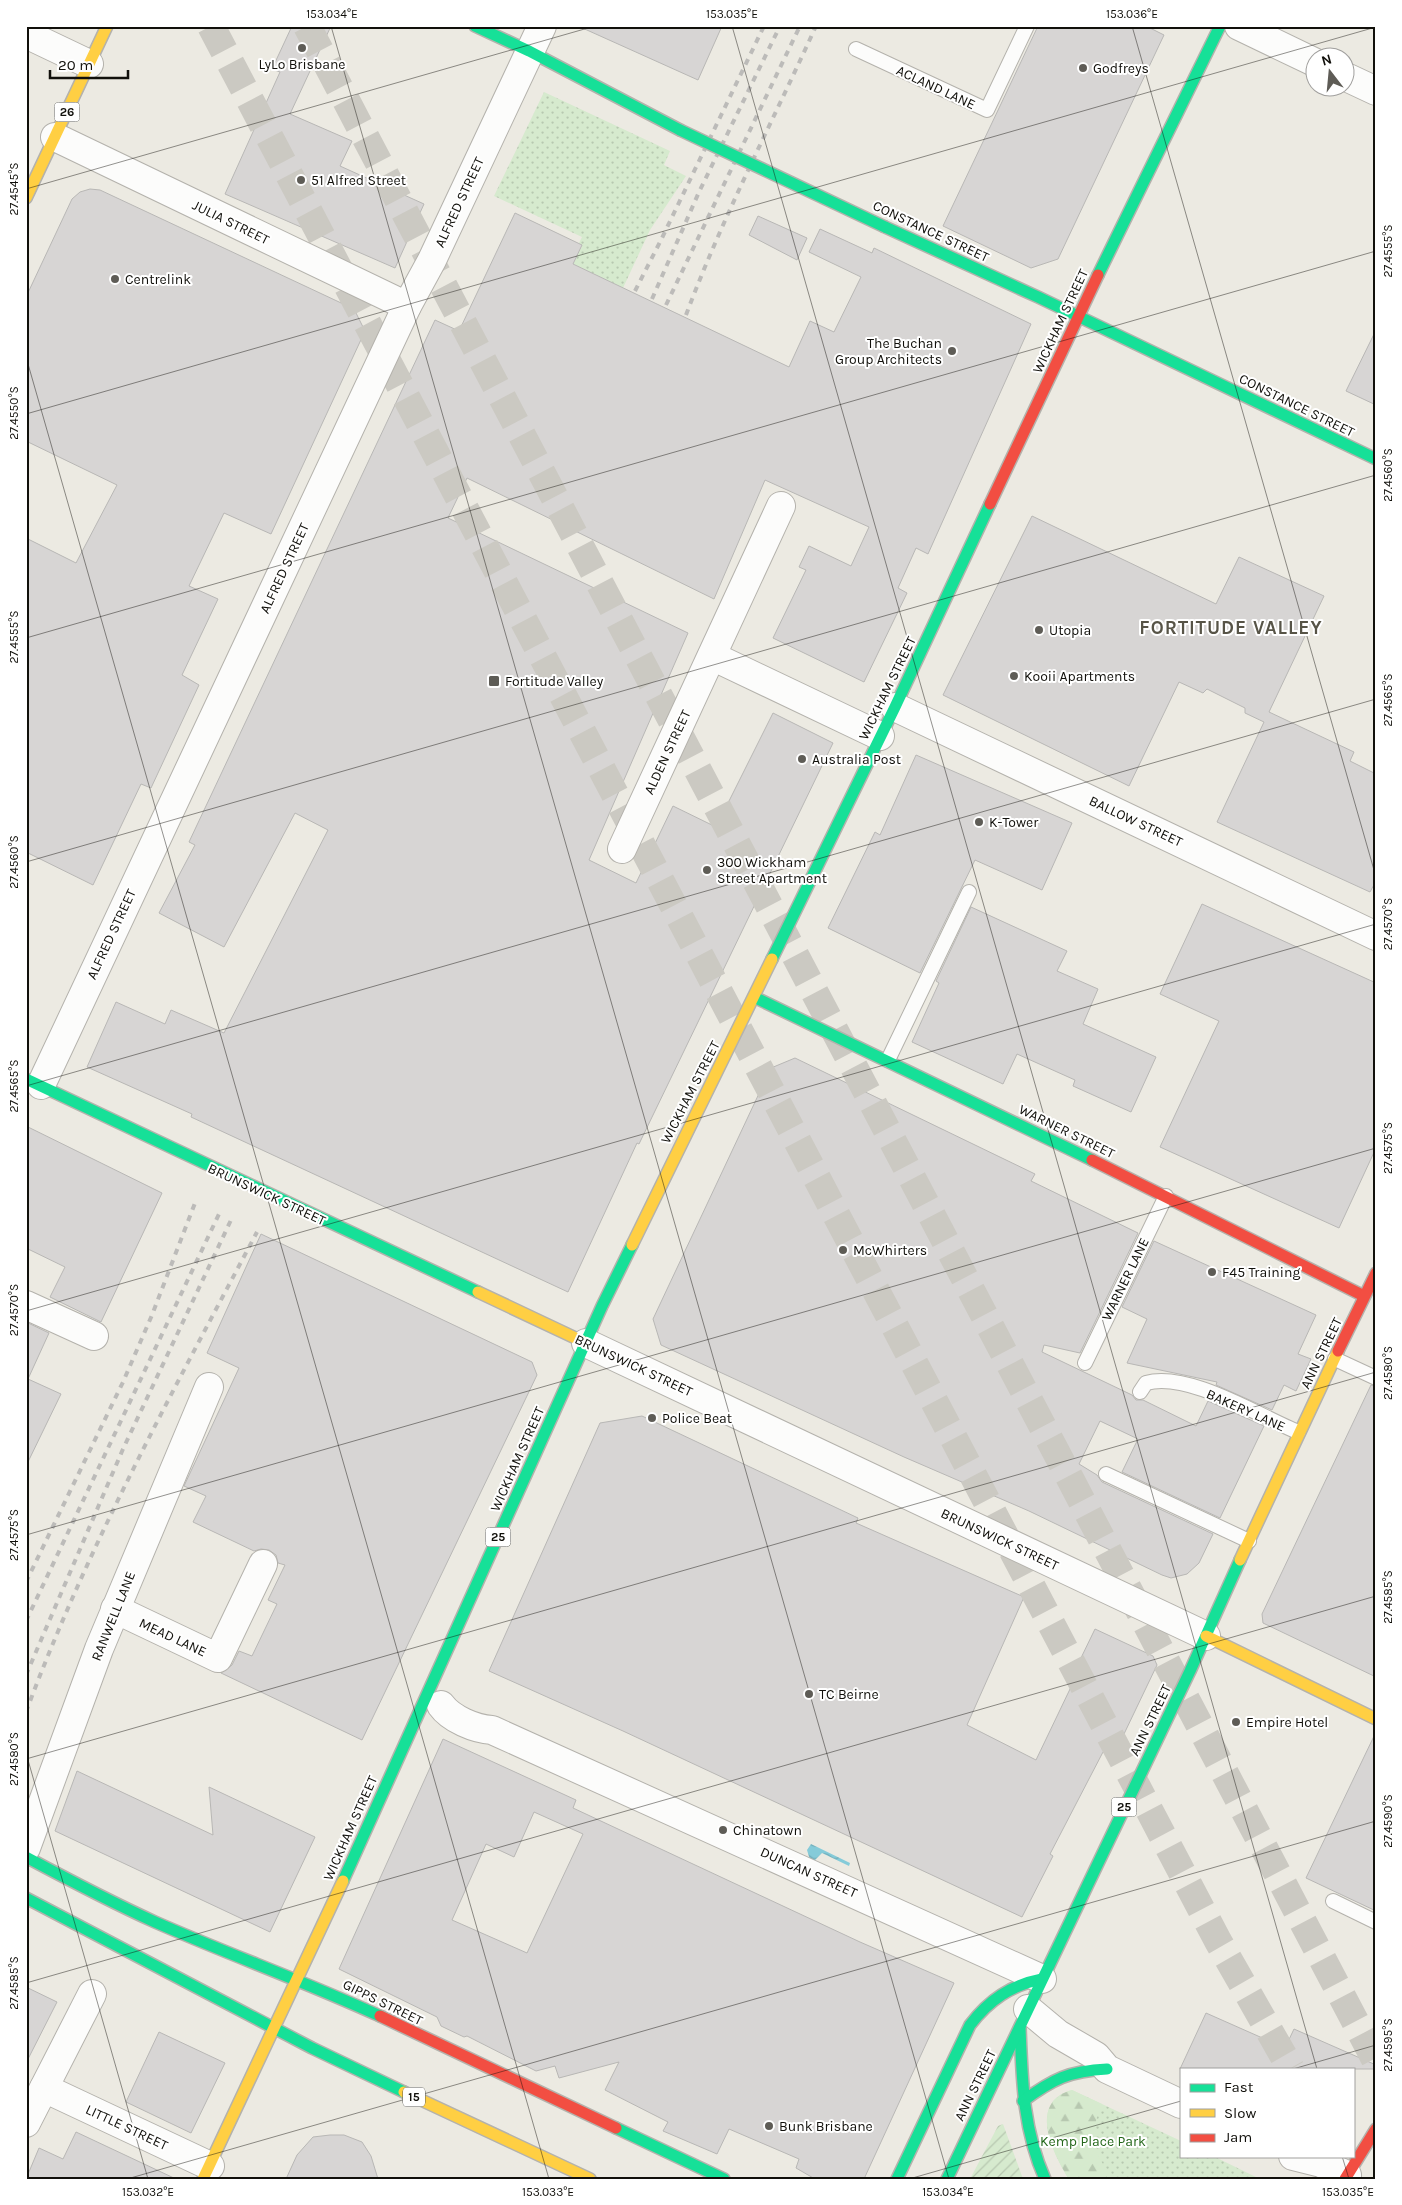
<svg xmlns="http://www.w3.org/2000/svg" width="1402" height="2205" viewBox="0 0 1402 2205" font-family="Karla,sans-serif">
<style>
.grass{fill:url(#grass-dots)}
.forest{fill:url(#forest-firs)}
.garden{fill:url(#garden-furrows)}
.water{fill:url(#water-waves)}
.building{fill:#d7d5d4;stroke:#b8b7b5;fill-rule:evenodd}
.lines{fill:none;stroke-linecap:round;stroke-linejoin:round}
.highway-tunnel{stroke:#cbc9c2;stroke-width:28;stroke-dasharray:28 14;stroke-linecap:butt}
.lane-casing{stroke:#b4b2ac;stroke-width:16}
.street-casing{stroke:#b4b2ac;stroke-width:30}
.fast-casing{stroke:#b4b2ac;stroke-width:14}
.slow-casing{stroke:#b4b2ac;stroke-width:14}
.jam-casing{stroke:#b4b2ac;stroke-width:14}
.lane{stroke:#fcfcfb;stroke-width:14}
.street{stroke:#fcfcfb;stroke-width:28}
.fast{stroke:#16e098;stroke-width:11}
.slow{stroke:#ffcf43;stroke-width:11}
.jam{stroke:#f24e42;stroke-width:11}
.rail{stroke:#bcbbb9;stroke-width:4;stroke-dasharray:6 6;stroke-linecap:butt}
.fast-bridge-casing{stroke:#b4b2ac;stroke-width:14;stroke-linecap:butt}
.fast-bridge{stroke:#16e098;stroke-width:11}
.ticks{fill:none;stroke:#11100b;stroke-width:1;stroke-opacity:0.45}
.poi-dot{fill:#5e5c56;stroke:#fff;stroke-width:2}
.labels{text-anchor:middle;stroke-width:4;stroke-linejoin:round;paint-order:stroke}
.shield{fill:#fff;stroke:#585854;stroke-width:1}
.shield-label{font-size:12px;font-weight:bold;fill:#11100b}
.poi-label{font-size:14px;fill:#11100b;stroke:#fff;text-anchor:start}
.street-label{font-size:14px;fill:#11100b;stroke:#fff}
.park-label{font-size:14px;fill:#24671a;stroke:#fff}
.district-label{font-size:19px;font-weight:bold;letter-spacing:1px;fill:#575447;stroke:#fff}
.neatline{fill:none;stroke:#11100b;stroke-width:2}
.ticks-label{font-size:12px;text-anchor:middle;fill:#11100b}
</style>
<defs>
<pattern id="grass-dots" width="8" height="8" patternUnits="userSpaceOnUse" patternTransform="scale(1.25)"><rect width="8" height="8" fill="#d6eace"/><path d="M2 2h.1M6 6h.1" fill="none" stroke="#b7c8b0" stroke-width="1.8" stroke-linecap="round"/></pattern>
<pattern id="forest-firs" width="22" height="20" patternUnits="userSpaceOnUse" patternTransform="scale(1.25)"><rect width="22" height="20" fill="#d6eace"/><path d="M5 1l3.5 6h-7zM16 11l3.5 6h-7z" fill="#b7c8b0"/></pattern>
<pattern id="garden-furrows" width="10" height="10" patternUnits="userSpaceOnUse" patternTransform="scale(1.25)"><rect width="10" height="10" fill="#d6eace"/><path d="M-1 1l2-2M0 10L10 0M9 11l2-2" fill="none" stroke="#b7c8b0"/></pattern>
<pattern id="water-waves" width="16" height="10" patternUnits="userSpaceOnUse" patternTransform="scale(1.25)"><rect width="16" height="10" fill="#85cbd9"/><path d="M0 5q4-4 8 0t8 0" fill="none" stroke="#72adb9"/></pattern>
</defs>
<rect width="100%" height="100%" fill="#eceae2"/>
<g class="grass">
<polygon points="544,92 670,151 664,165 686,176 650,230 623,288 573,264 582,246 579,243 582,237 494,196"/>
<path d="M1072 2090 1181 2141V2156H1213L1260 2179H1069C1052 2152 1028 2102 1072 2090Z"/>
</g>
<path class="forest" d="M1072 2090 1102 2104C1089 2131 1092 2158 1116 2179H1069C1052 2152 1028 2102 1072 2090Z"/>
<polygon class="garden" points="1003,2124 1023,2179 970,2179 998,2126"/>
<polygon class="water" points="811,1844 850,1863 849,1866 822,1853 814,1861 810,1860 807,1850"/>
<g class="building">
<polygon points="292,26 331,26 290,114 352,141 340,166 424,204 395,268 225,194 280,72 272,69"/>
<polygon points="578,26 722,26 698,80"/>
<polygon points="1038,26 1146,26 1164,35 1058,259 1031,268 943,226"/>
<polygon points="90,189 100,190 354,309 365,331 271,534 224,513 189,586 218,599 182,675 199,685 151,788 141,784 93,885 26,852 26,538 76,563 117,485 26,441 26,297 72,199 80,192"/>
<polygon points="515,213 582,245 573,264 789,367 810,321 834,332 861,277 809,252 820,229 872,253 874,248 1031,324 928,554 916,548 898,588 907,593 864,682 773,638 806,570 799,567 809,546 851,566 869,527 765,480 714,599 467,478 448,518 688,633 589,860 636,883 673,806 716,827 773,713 833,743 639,1144 637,1143 568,1292 191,1117 192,1114 87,1067 116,1002 165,1024 171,1010 224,1033 328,830 295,813 224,947 159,913 195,845 189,842 435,320 459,331"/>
<polygon points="758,216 807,238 797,260 749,235"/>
<polygon points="1376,330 1376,405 1346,391"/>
<polygon points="1032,516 1216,604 1239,557 1324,596 1269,712 1354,752 1350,761 1376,774 1376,881 1370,892 1217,822 1264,722 1245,713 1245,708 1207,689 1203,693 1179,682 1129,786 943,695"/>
<polygon points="916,755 1072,823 1042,890 975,860 920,973 828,928 875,832 880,835"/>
<polygon points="1202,904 1376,983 1376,1148 1339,1228 1160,1147 1219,1021 1160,994"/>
<polygon points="971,907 1067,951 1057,971 1098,989 1083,1024 1156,1057 1131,1112 1073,1086 1075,1080 1017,1054 1003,1084 912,1042 939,983 936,981"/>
<polygon points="795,1058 1035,1174 1031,1181 1138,1233 1080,1353 1044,1345 1042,1352 1132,1395 1136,1400 1143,1400 1196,1426 1208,1401 1264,1426 1220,1518 1122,1472 1138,1439 1100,1421 1079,1464 1097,1475 1102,1482 1213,1534 1199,1563 1187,1574 1171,1578 1162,1575 1029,1511 904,1457 661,1345 653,1319 771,1068"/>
<polygon points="26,1126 162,1193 101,1322 50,1297 65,1267 26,1248"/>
<polygon points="261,1234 532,1362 537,1375 362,1740 221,1673 232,1665 239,1651 252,1656 277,1604 268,1600 285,1565 278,1563 276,1555 269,1550 261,1549 254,1551 193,1522 206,1496 184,1486 239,1368 207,1353"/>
<polygon points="1154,1241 1316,1315 1298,1354 1311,1359 1296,1391 1284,1385 1272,1410 1216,1385 1217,1382 1127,1363 1147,1319 1122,1307"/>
<polygon points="26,1322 49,1333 28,1379 61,1394 26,1466"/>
<polygon points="1371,1385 1376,1387 1376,1677 1263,1623 1262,1614"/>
<polygon points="642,1416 858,1518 856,1523 1024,1597 967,1725 1036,1760 1082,1664 1079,1662 1095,1629 1153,1656 1157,1665 1113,1757 1103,1752 1050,1854 1053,1856 1022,1917 623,1731 489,1671 600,1423"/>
<polygon points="1375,1734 1376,1734 1376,1911 1306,1878"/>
<path d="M443 1739 576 1800 573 1808 860 1942 954 1983 864 2179H815L796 2168 799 2159 729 2129 717 2154 663 2131 668 2122 605 2090 619 2062 559 2078 555 2066 536 2071 467 2036 464 2037 441 2026 437 2017 339 1969ZM534 1812 583 1834 527 1953 452 1920 486 1844 514 1857Z"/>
<polygon points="77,1771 213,1835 209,1787 315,1837 270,1932 55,1831"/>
<polygon points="26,1987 57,2002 26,2063"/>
<polygon points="1206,2013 1285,2048 1294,2029 1376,2065 1376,2069 1180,2069"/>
<polygon points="159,2032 225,2063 191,2133 126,2102"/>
<polygon points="76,2132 176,2179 26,2179 39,2148 63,2159"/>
<polygon points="330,2135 344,2135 362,2142 371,2156 378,2179 286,2179 297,2155 313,2137"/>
</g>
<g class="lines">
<g class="highway-tunnel">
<polyline points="211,26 1218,1941 1291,2069"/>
<polyline points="307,26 1376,2061"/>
</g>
<g class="lane-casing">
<g id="lane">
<polyline points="856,49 987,110 1027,26"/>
<polyline points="888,1060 969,892"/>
<polyline points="1335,1359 1376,1378"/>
<polyline points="1085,1363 1166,1196"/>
<path d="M1140 1392 1146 1383C1188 1371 1259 1416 1298 1432"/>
<polyline points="1106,1474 1249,1541"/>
<polyline points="1333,1901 1376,1922"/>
</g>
</g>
<g class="street-casing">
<g id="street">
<polyline points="1239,26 1314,62"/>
<polyline points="26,34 89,64"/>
<polyline points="1344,76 1376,91"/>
<polyline points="55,137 407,306"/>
<polyline points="712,656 880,736"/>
<polyline points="895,707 1376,936"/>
<polyline points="622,849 781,506"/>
<polyline points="41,1085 407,306 432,260 542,26"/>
<polyline points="26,1305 94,1336"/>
<polyline points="586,1343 1206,1636"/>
<polyline points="115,1609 218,1658 263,1564"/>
<path d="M441 1705C451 1719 475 1729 492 1730L1042 1979"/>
<polyline points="26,1848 99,1649 209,1387"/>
<polyline points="1028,2009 1058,2034 1096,2056 1107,2069 1181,2104"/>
<polyline points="44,2088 210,2166"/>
<polyline points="26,2123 92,1994"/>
<polyline points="1293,2156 1321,2163 1347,2175"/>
</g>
</g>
<g class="fast-casing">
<g id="fast">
<polyline points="475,26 529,51 680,130"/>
<polyline points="885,227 1038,297 1376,459"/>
<polyline points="1098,275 1220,26"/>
<polyline points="772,959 895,707 990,504"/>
<polyline points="754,997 1092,1160"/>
<polyline points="26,1079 478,1292"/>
<path d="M26 1857C69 1880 111 1902 155 1922 230 1955 306 1982 380 2016"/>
<polyline points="343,1881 602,1306 632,1245"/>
<polyline points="26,1898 312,2048 404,2092"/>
<path d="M1020 2027C1022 2080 1023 2130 1045 2179"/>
<path d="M1023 2101C1053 2079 1069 2071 1107 2069"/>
<polyline points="616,2128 724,2179"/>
<path d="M897 2179 970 2025C989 2000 1011 1985 1042 1979"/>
<polyline points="947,2179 1190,1671 1240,1560"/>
</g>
</g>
<g class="slow-casing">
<g id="slow">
<polyline points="26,198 107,26"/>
<polyline points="632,1245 772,959"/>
<polyline points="478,1292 586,1343"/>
<polyline points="1240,1560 1338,1351"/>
<polyline points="1206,1636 1376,1719"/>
<polyline points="404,2092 590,2179"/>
<polyline points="203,2179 343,1881"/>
</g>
</g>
<g class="jam-casing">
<g id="jam">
<polyline points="990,504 1098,275"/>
<polyline points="1092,1160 1364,1296"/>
<polyline points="1338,1351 1376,1273"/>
<polyline points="380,2016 616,2128"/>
<polyline points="1345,2179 1376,2129"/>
</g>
</g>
<use href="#lane" class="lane"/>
<use href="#street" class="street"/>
<use href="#fast" class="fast"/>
<use href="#slow" class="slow"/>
<use href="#jam" class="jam"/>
<g class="rail">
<polyline points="635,291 661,240 764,26"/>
<polyline points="652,299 699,192 780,26"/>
<polyline points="666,305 800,26"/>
<path d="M686 315C723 216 772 123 816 26"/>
<polyline points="26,1582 123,1382 152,1315 195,1203"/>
<polyline points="26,1621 219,1214"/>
<polyline points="26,1675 123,1449 231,1220"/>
<path d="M26 1712C88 1545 174 1389 257 1232"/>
</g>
<g class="fast-bridge-casing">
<polyline id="fast-bridge" points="680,130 885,227"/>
</g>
<use href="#fast-bridge" class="fast-bridge"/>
</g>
<path class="ticks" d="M331 26 949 2179M732 26 1317 2069M1132 26 1376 877M26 189 595 26M26 357 549 2179M26 414 1376 27M26 638 1376 251M26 862 1376 475M26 1086 1376 699M26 1311 1376 924M26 1535 1376 1148M26 1753 148 2179M26 1759 1376 1372M26 1983 1376 1596M1293 2069 1376 2045M1342 2156 1349 2179M127 2179 1376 1821M909 2179 1181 2101"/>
<g class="poi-dot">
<circle cx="302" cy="48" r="5"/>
<circle cx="1083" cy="68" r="5"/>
<circle cx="301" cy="180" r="5"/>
<circle cx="115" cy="279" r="5"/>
<circle cx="952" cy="351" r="5"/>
<circle cx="1039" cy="630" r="5"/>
<circle cx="1014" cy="676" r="5"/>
<rect x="488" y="675" width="12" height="12" rx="2.5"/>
<circle cx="802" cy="759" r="5"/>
<circle cx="979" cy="822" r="5"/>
<circle cx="707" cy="870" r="5"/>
<circle cx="843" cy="1250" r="5"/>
<circle cx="1212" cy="1272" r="5"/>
<circle cx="652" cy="1418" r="5"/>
<circle cx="809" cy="1694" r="5"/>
<circle cx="1236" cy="1722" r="5"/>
<circle cx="723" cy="1830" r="5"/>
<circle cx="769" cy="2126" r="5"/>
</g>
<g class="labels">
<g class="shield">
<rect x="54.5" y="102.5" width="25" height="19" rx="4"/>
<rect x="485.5" y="1527.5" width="25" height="19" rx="4"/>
<rect x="1111.5" y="1797.5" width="25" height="19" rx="4"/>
<rect x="403" y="2087.5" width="22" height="19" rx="4"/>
</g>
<g class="shield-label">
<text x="67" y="116">26</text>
<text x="498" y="1541">25</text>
<text x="1124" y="1811">25</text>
<text x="414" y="2101">15</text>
</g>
<g class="poi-label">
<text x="302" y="69" text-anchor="middle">LyLo Brisbane</text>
<text x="1093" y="73">Godfreys</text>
<text x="311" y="185">51 Alfred Street</text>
<text x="125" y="284">Centrelink</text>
<text x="942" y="348" text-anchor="end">The Buchan<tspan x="942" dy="16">Group Architects</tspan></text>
<text x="1049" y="635">Utopia</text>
<text x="1024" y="681">Kooii Apartments</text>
<text x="505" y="686">Fortitude Valley</text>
<text x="812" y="764">Australia Post</text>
<text x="989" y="827">K-Tower</text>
<text x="717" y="867">300 Wickham<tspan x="717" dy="16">Street Apartment</tspan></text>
<text x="853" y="1255">McWhirters</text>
<text x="1222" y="1277">F45 Training</text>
<text x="662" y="1423">Police Beat</text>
<text x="819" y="1699">TC Beirne</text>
<text x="1246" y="1727">Empire Hotel</text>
<text x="733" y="1835">Chinatown</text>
<text x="779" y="2131">Bunk Brisbane</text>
</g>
<g class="street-label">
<text transform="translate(936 87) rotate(25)" y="5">ACLAND LANE</text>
<text transform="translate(459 202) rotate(-65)" y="5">ALFRED STREET</text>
<text transform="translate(231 222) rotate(26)" y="5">JULIA STREET</text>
<text transform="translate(931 231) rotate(25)" y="5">CONSTANCE STREET</text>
<text transform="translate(1060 321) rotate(-65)" y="5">WICKHAM STREET</text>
<text transform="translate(1297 405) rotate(26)" y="5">CONSTANCE STREET</text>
<text transform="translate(284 568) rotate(-65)" y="5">ALFRED STREET</text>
<text transform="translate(887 688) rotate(-64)" y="5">WICKHAM STREET</text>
<text transform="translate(667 752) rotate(-65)" y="5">ALDEN STREET</text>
<text transform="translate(1136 821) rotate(25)" y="5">BALLOW STREET</text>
<text transform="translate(111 934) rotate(-65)" y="5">ALFRED STREET</text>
<text transform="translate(690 1092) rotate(-63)" y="5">WICKHAM STREET</text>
<text transform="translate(1067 1131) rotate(26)" y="5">WARNER STREET</text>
<text transform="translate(267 1194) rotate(25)" y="5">BRUNSWICK STREET</text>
<text transform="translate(1125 1279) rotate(-64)" y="5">WARNER LANE</text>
<text transform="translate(1321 1353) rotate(-64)" y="5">ANN STREET</text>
<text transform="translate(634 1365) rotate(25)" y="5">BRUNSWICK STREET</text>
<text transform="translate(1246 1410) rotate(24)" y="5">BAKERY LANE</text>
<text transform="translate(517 1459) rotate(-66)" y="5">WICKHAM STREET</text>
<text transform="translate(1000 1539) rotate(25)" y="5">BRUNSWICK STREET</text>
<text transform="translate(113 1616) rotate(-68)" y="5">RANWELL LANE</text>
<text transform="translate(173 1637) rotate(25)" y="5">MEAD LANE</text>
<text transform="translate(1150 1720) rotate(-64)" y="5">ANN STREET</text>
<text transform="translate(350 1828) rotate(-66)" y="5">WICKHAM STREET</text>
<text transform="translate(809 1872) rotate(24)" y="5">DUNCAN STREET</text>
<text transform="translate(383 2002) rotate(26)" y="5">GIPPS STREET</text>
<text transform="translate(975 2085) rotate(-64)" y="5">ANN STREET</text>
<text transform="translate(127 2127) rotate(25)" y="5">LITTLE STREET</text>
</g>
<g class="park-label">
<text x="1093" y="2146">Kemp Place Park</text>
</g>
<g class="district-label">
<text x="1231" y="634">FORTITUDE VALLEY</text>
</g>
</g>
<rect width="1402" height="2205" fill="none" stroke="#ffffff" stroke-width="55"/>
<rect x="1180" y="2068" width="175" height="90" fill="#ffffff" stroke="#a09f9d"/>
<rect x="1190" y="2084" width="25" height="8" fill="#16e098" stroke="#a09f9d"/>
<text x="1224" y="2092" font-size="15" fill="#11100b">Fast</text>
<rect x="1190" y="2109" width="25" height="8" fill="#ffcf43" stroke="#a09f9d"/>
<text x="1224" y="2118" font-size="15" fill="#11100b">Slow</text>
<rect x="1190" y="2134" width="25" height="8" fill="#f24e42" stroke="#a09f9d"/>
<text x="1224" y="2142" font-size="15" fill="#11100b">Jam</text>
<g transform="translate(1330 72) rotate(344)"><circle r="24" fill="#ffffff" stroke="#a09f9d"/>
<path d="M0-4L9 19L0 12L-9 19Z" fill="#5e5c56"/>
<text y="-8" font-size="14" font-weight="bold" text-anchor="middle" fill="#11100b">N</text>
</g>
<path d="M50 70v8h78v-8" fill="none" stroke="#11100b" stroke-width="2.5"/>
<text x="58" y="70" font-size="15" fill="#11100b" stroke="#ffffff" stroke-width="4" paint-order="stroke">20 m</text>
<rect x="28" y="28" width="1346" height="2150" class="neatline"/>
<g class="ticks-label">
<text x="332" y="18">153.034°E</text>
<text x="732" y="18">153.035°E</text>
<text x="1132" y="18">153.036°E</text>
<text transform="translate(14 189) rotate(-90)" y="4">27.4545°S</text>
<text transform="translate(1388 251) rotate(-90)" y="4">27.4555°S</text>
<text transform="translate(14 413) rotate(-90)" y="4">27.4550°S</text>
<text transform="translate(1388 475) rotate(-90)" y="4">27.4560°S</text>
<text transform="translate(14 637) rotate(-90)" y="4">27.4555°S</text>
<text transform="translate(1388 700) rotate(-90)" y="4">27.4565°S</text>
<text transform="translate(14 862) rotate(-90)" y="4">27.4560°S</text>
<text transform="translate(1388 924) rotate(-90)" y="4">27.4570°S</text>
<text transform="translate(14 1086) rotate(-90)" y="4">27.4565°S</text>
<text transform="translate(1388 1148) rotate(-90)" y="4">27.4575°S</text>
<text transform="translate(14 1310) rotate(-90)" y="4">27.4570°S</text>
<text transform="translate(1388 1373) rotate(-90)" y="4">27.4580°S</text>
<text transform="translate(14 1535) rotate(-90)" y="4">27.4575°S</text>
<text transform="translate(1388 1597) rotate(-90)" y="4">27.4585°S</text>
<text transform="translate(14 1759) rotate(-90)" y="4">27.4580°S</text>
<text transform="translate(1388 1821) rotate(-90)" y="4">27.4590°S</text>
<text transform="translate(14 1983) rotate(-90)" y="4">27.4585°S</text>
<text transform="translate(1388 2045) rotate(-90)" y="4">27.4595°S</text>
<text x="148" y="2196">153.032°E</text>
<text x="548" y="2196">153.033°E</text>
<text x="948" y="2196">153.034°E</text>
<text x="1348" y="2196">153.035°E</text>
</g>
</svg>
